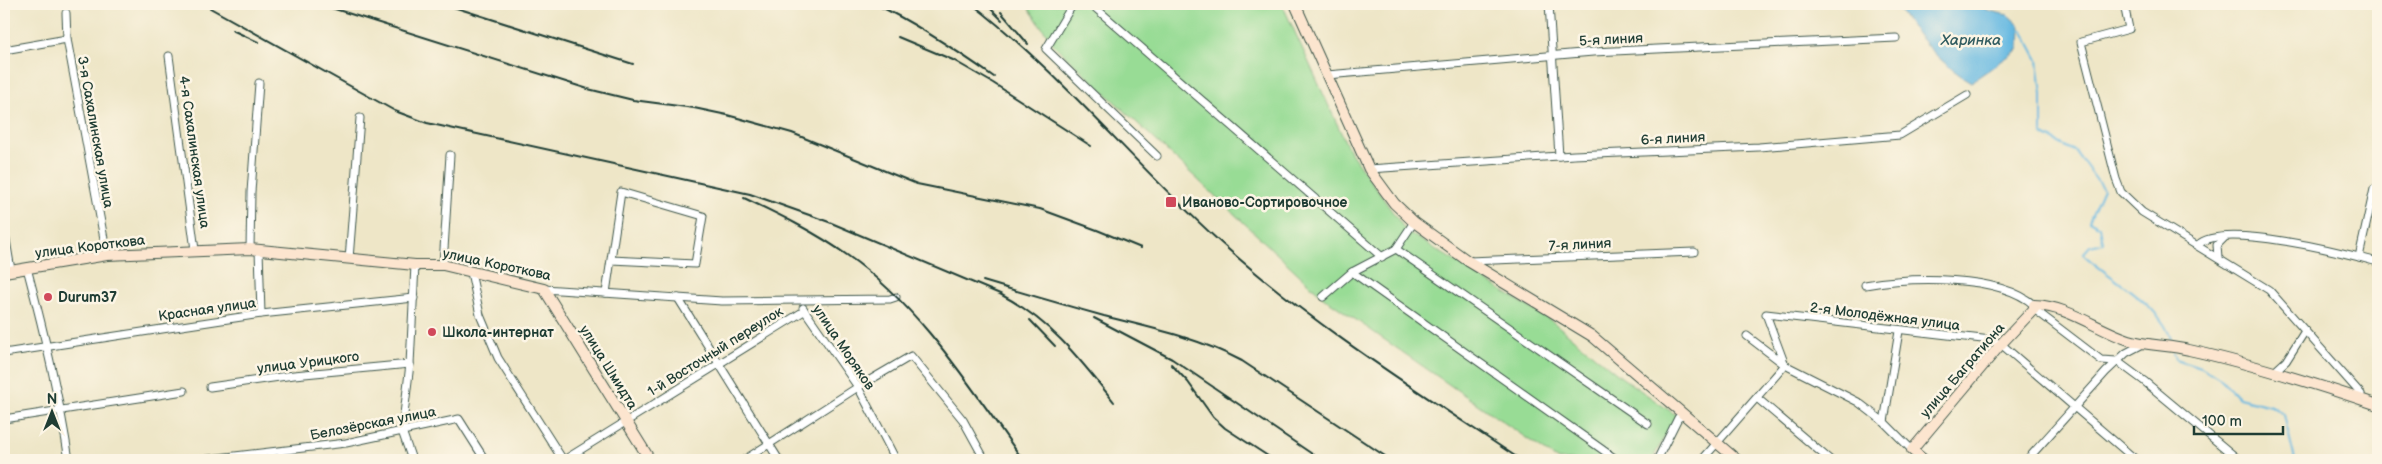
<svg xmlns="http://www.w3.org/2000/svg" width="2382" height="464" viewBox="0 0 2382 464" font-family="'Balsamiq Sans',sans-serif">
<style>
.green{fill:#98dc95;stroke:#5c8c64}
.water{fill:#66b9e2;stroke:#427b8b}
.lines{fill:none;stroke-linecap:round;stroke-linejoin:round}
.stream{stroke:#66b9e2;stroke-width:2}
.street-casing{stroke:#3e564a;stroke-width:9}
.secondary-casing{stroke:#3e564a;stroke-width:12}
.street{stroke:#fff;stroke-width:7}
.secondary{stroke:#fce5cf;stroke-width:10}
.rail{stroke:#1f3d34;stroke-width:2}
.poi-dot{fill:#d1495b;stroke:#fcf5e5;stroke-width:2}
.labels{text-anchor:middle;stroke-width:5;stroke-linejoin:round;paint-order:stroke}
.street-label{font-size:14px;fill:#1f3d34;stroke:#fcf5e5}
.poi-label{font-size:14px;font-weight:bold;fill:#1f3d34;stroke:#fcf5e5;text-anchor:start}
.water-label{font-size:15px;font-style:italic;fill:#315c60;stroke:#fcf5e5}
</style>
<rect width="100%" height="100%" fill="#fcf5e5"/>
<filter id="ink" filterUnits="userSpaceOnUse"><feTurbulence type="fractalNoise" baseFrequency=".02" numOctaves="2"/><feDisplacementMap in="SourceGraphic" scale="10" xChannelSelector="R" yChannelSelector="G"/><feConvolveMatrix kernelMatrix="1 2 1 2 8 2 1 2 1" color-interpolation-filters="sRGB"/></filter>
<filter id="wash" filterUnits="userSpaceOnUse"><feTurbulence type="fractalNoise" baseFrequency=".0096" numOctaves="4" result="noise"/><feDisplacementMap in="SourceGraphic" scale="20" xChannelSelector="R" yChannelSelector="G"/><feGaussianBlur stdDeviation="1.12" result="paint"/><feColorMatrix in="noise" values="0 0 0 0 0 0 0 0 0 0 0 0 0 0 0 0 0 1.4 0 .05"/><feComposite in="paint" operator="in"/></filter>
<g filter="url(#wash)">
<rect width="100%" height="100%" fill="#eee6c7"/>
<polygon class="green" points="1026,4 1282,4 1349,150 1406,231 1553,322 1621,377 1676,415 1652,460 1558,460 1323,297 1054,45"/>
<path class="water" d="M1895 4H1975L1990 11 2008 15 2020 26 2019 49 1971 82C1939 64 1915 33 1895 4Z"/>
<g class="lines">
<g class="stream">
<path d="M2018 31 2022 30 2038 60 2042 94V134L2076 152 2103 189 2089 221 2100 227 2103 243 2090 246 2083 254C2110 280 2164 305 2172 343"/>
<polyline points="2174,353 2176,359 2203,368 2222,380 2239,398 2271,406 2284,415 2295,460"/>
</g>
</g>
</g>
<g filter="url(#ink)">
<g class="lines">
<g class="street-casing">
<g id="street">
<polyline points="1073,4 1046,49 1157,156"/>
<polyline points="1091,4 1382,257"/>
<polyline points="1549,4 1559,156"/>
<polyline points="2124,4 2129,29 2081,42 2116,179 2121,192 2142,212 2269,290 2361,394 2358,398"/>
<polyline points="66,13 67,39 107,255"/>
<polyline points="4,50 67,39"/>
<polyline points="169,56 195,250"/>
<polyline points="1327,75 1593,52 1896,38"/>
<polyline points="1369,169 1574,155 1759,147 1900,135 1967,95"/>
<polyline points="4,228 11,270"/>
<path d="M2198 245C2221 221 2345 253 2378 262"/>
<polyline points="250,249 251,192 259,83"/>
<polyline points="1396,249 1648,424"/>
<polyline points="259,250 261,314"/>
<polyline points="2218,257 2217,245 2224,238"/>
<polyline points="2359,257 2374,189"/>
<polyline points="349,259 360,118"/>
<polyline points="1469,261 1694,252"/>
<polyline points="443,265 450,155"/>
<path d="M27 268C44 332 59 395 69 460"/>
<polyline points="471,272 480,315 498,358 563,460"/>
<polyline points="1352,272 1617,460"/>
<path d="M1865 285C1911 277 1998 274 2034 305"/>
<polyline points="544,289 722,301 890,299 896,297"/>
<polyline points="606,293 621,192 703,216 695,264 611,260"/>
<polyline points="1323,297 1352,272 1396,249 1414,222"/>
<polyline points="678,298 779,460"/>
<polyline points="803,308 858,387 896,460"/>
<polyline points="2034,309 2101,360 2117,361 2144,381 2239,460"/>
<polyline points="4,353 261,314 414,298"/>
<polyline points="2274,372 2286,361 2305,331"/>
<polyline points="210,387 294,375 410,364"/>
<polyline points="1757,398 1830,460"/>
<polyline points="4,419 184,391"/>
<polyline points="1884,422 1899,331"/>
<polyline points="1912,450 1884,422 1858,402 1785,365 1766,314 1991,340 2001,344 2136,460"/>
<polyline points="201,460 346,443 459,419 485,460"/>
<polyline points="412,460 402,431 410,364 415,265"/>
<polyline points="564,460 804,311"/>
<polyline points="744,460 858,387 911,356 963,420 985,460"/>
<polyline points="1657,460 1678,418 1684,415"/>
<polyline points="1702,460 1785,365 1747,336"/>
<polyline points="2027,460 2106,372 2126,353 2143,344"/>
</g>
</g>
<g class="secondary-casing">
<g id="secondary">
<polyline points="1295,4 1369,169 1394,203 1414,222 1468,261 1592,336 1737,460"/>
<polyline points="4,272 107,255 250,249 415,265 443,265 544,289 650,460"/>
<path d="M1924 460 1912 450 2001 344 2034 309V305C2069 306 2097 330 2129 340 2149 346 2169 345 2189 350 2253 364 2316 384 2378 405"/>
</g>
</g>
<use href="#street" class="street"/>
<use href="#secondary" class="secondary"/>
<g class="rail">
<path d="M203 4 395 111 427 123 750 194 829 222 1000 294C1051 321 1079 358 1114 402"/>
<polyline points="319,4 588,89 633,100 694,108 727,115 792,133 917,184 1040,209 1097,230 1141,248"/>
<polyline points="444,4 633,64"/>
<path d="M875 4C917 24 956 50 994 77"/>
<path d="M972 4C1062 74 1135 165 1219 241 1312 325 1418 391 1521 460"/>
<polyline points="986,4 1002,20"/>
<polyline points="1001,12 1028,44"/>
<polyline points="232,30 258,42"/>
<polyline points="898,37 953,60 993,83 1091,146"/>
<path d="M744 198C780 215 815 232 847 255 921 307 971 388 1023 460"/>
<path d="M983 281C1023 293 1064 305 1104 316 1152 328 1199 338 1242 361L1391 460"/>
<polyline points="1094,318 1172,359 1321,460"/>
<polyline points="1030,320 1055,346"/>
<polyline points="1171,364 1188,382 1213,417 1225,428 1274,460"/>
</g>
</g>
</g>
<g class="poi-dot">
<rect x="1165" y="196" width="12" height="12" rx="2.5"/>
<circle cx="48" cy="297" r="5"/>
<circle cx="432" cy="332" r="5"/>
</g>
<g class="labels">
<g class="street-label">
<text transform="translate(1611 39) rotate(-3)" y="5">5-я линия</text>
<text transform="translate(96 132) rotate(80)" y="5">3-я Сахалинская улица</text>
<text transform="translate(1673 138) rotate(-3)" y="5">6-я линия</text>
<text transform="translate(195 152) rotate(82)" y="5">4-я Сахалинская улица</text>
<text transform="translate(1580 244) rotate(-3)" y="5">7-я линия</text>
<text transform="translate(90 246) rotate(-7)" y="5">улица Короткова</text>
<text transform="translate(497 264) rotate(12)" y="5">улица Короткова</text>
<text transform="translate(207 309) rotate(-8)" y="5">Красная улица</text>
<text transform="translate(1885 316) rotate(7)" y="5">2-я Молодёжная улица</text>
<text transform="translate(844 347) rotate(56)" y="5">улица Моряков</text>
<text transform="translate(715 351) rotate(-32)" y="5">1-й Восточный переулок</text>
<text transform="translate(308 362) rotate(-7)" y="5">улица Урицкого</text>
<text transform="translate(609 367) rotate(58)" y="5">улица Шмидта</text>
<text transform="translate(1962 370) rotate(-49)" y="5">улица Багратиона</text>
<text transform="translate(373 423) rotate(-11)" y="5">Белозёрская улица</text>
</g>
<g class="poi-label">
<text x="1182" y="207">Иваново-Сортировочное</text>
<text x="58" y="302">Durum37</text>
<text x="442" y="337">Школа-интернат</text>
</g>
<g class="water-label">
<text x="1971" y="45">Харинка</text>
</g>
</g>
<rect width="2382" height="464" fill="none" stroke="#fcf5e5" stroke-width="20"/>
<g transform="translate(52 412)" stroke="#fcf5e5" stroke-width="4" paint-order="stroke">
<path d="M0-4L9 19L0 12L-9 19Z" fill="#1f3d34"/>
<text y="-8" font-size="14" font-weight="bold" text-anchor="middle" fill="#1f3d34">N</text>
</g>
<path d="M2194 426v8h89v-8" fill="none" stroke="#1f3d34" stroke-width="2.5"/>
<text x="2202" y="426" font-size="15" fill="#1f3d34" stroke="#fcf5e5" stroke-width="4" paint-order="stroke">100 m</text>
</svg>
